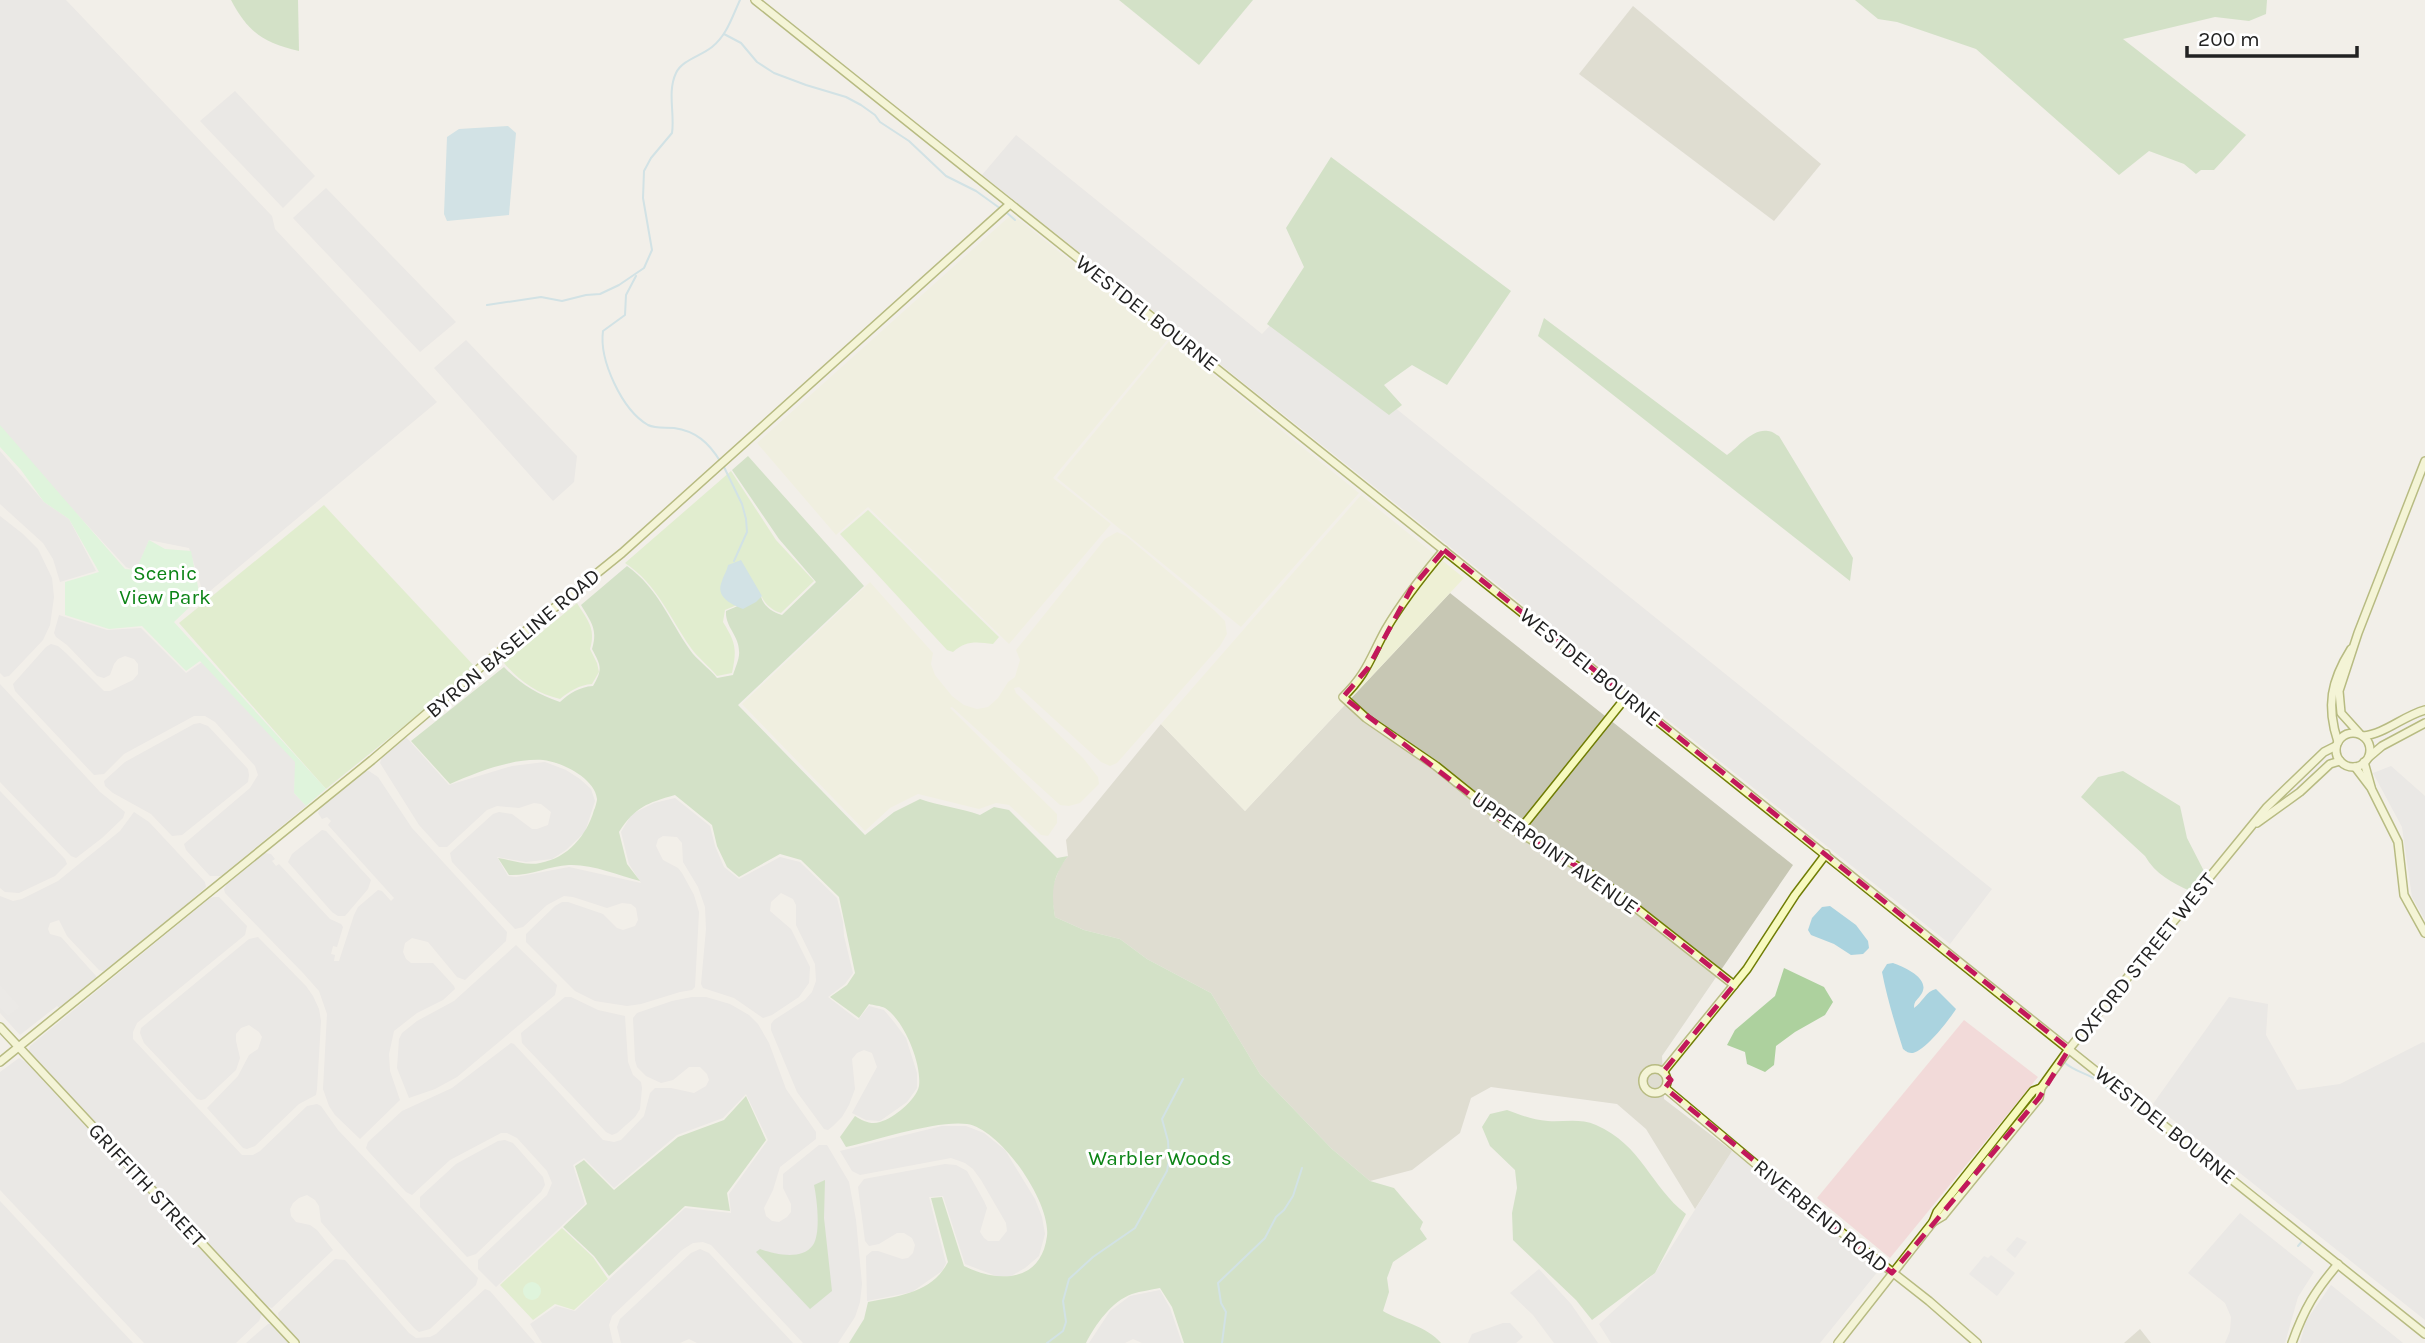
<svg xmlns="http://www.w3.org/2000/svg" width="2425" height="1343" viewBox="0 0 2425 1343" font-family="Karla,sans-serif">
<style>
.residential{fill:#e0dfdf}
.commercial{fill:#f2dad9}
.construction{fill:#c7c7b4}
.farmland{fill:#eef0d5}
.grass{fill:#cdebb0}
.forest{fill:#add19e}
.park{fill:#c8facc}
.parking{fill:#e2e2e2}
.water{fill:#aad3df}
.lines{fill:none;stroke-linecap:round;stroke-linejoin:round}
.stream{stroke:#aad3df;stroke-width:2}
.secondary-casing{stroke:#707d05;stroke-width:10}
.secondary{stroke:#f7fabf;stroke-width:7}
.marked{fill:none;stroke:#c2185b;stroke-width:5;stroke-dasharray:14 9;stroke-linejoin:round}
.labels{text-anchor:middle;stroke-width:6;stroke-linejoin:round;paint-order:stroke}
.street-label{font-size:21px;fill:#222;stroke:#fff}
.park-label{font-size:21px;fill:#0c8416;stroke:#fff}
</style>
<rect width="100%" height="100%" fill="#f2efe9"/>
<g class="residential">
<polygon points="0,0 66,0 272,216 275,229 437,402 204,596 189,548 149,540 136,571 126,567 0,431"/>
<polygon points="235,91 315,176 283,208 200,121"/>
<polygon points="1016,135 1262,334 1280,315 1992,889 1950,944 982,175"/>
<polygon points="326,188 456,322 420,352 293,218"/>
<polygon points="466,340 577,456 574,482 553,501 434,368"/>
<polygon points="0,451 44,502 69,519 96,571 60,582 53,559 43,543 0,504"/>
<polygon points="0,516 23,534 38,549 52,578 54,597 50,625 43,640 9,676 4,677 0,673"/>
<polygon points="59,615 107,630 141,628 186,673 202,662 296,762 294,793 306,806 221,876 210,876 186,850 184,844 250,788 258,775 255,766 215,722 205,716 194,716 124,754 104,774 94,775 15,691 13,684 46,647 51,644 58,646 66,653 104,691 110,691 133,680 138,674 138,664 134,659 125,656 118,659 114,664 110,675 104,678 97,676 67,645 56,637 54,633"/>
<polygon points="0,684 100,792 125,812 123,818 102,838 76,858 71,856 0,782"/>
<polygon points="200,723 208,726 248,769 249,775 248,782 182,835 172,836 151,814 113,793 105,786 104,781 125,762 194,724"/>
<polygon points="406,737 449,785 512,766 545,762 566,770 580,779 591,789 595,801 585,832 566,850 552,859 526,862 497,857 508,876 516,877 569,867 641,883 629,864 621,832 632,814 654,803 675,798 710,826 715,846 724,867 739,879 780,857 800,862 837,898 843,922 844,936 853,973 845,984 828,997 858,1020 869,1006 884,1010 894,1022 906,1038 917,1073 917,1088 907,1102 880,1121 866,1120 852,1113 877,1067 872,1053 864,1050 857,1053 852,1059 855,1089 849,1105 842,1117 833,1126 828,1130 824,1129 797,1092 771,1030 771,1024 774,1020 805,1000 812,992 816,981 815,964 796,925 796,905 793,899 781,893 771,902 770,911 791,929 810,967 809,983 799,997 772,1015 763,1018 734,998 703,988 701,984 706,929 705,907 698,887 683,862 682,843 677,837 663,836 658,839 656,846 663,860 678,868 682,873 694,895 699,912 695,987 692,990 680,992 641,1004 627,1006 595,1001 575,991 526,942 526,934 555,906 562,902 568,902 603,914 617,928 623,930 635,926 638,920 636,908 631,904 622,903 607,908 573,897 564,896 547,905 523,927 515,929 452,862 450,853 493,814 499,812 512,814 532,829 537,829 548,825 551,812 541,804 534,803 519,808 497,806 487,810 447,847 439,847 419,825 380,763 382,757"/>
<polygon points="2391,766 2425,796 2425,920 2412,897 2402,827 2373,773"/>
<polygon points="369,771 378,777 412,828 507,932 506,941 465,980 457,977 428,942 412,938 405,943 403,952 406,959 411,963 433,963 454,986 455,989 443,1000 417,1013 394,1031 389,1054 390,1071 400,1100 360,1139 335,1115 329,1106 323,1089 327,1014 319,991 303,973 225,893 224,889 227,884 265,853 271,854 275,859 272,861 276,866 279,864 330,919 341,924 343,927 337,947 333,946 331,954 335,955 334,961 339,961 354,915 358,907 378,890 382,891 391,901 394,898 328,825 331,821 327,817 322,819 318,813 322,805 362,772"/>
<polygon points="0,791 65,859 67,864 55,876 19,893 5,892 0,888"/>
<polygon points="134,812 149,822 205,882 206,887 108,973 99,970 67,936 59,920 50,923 48,929 50,934 61,937 96,976 97,980 62,1010 57,1006 20,1035 0,1013 0,896 13,901 22,899 58,881 120,831"/>
<polygon points="322,830 326,831 371,880 368,889 345,916 338,916 332,912 288,862 292,854"/>
<polygon points="214,897 219,897 247,926 245,935 137,1023 133,1032 133,1039 242,1155 253,1155 260,1151 307,1106 317,1104 321,1106 338,1130 478,1278 476,1285 430,1329 419,1332 414,1328 321,1222 319,1206 315,1200 307,1195 299,1198 293,1203 290,1209 291,1216 296,1222 310,1225 317,1230 333,1250 272,1308 266,1306 28,1054 30,1046 210,898"/>
<polygon points="258,937 306,986 313,996 319,1009 321,1021 317,1089 316,1095 299,1104 255,1146 247,1149 243,1148 207,1108 238,1076 249,1055 258,1049 262,1037 259,1032 249,1025 241,1028 236,1034 236,1041 240,1058 236,1070 205,1099 201,1100 197,1099 144,1043 140,1033 141,1028 249,939"/>
<polygon points="516,945 557,985 555,995 457,1077 435,1089 409,1098 397,1068 399,1039 402,1033 417,1021 454,1001"/>
<polygon points="565,997 571,997 598,1010 625,1016 628,1062 633,1075 641,1082 642,1088 640,1109 635,1117 617,1133 612,1135 606,1132 522,1043 521,1033"/>
<polygon points="692,997 706,997 730,1004 749,1015 758,1024 769,1043 786,1089 816,1132 816,1139 780,1167 773,1190 764,1208 766,1216 772,1221 779,1222 787,1217 791,1212 791,1204 783,1188 783,1174 819,1145 827,1145 849,1182 856,1220 862,1284 860,1302 855,1317 838,1343 803,1343 711,1245 703,1242 693,1243 682,1250 612,1316 609,1325 613,1343 542,1343 530,1324 556,1306 575,1311 685,1208 731,1213 729,1194 768,1140 746,1094 723,1118 677,1135 614,1188 584,1158 573,1165 585,1204 496,1287 478,1269 478,1260 547,1195 552,1183 547,1171 517,1138 507,1133 501,1133 450,1160 412,1195 406,1192 369,1152 366,1148 368,1142 402,1111 452,1088 511,1043 514,1044 603,1140 614,1142 621,1140 644,1116 650,1093 655,1088 671,1088 694,1093 706,1086 709,1080 707,1074 700,1067 689,1067 673,1080 661,1083 646,1076 637,1067 635,1060 633,1018 637,1013 672,1001"/>
<polygon points="2229,997 2268,1004 2266,1035 2297,1090 2340,1084 2423,1042 2425,1043 2425,1320 2153,1104"/>
<polygon points="19,1058 29,1064 260,1311 262,1314 259,1321 236,1343 144,1343 0,1190 0,1072"/>
<polygon points="942,1126 966,1126 984,1133 1005,1150 1035,1199 1042,1217 1045,1234 1039,1256 1025,1268 1011,1276 996,1276 965,1264 943,1196 929,1197 946,1263 942,1271 912,1292 867,1301 866,1256 872,1251 878,1251 902,1259 908,1258 913,1253 915,1245 912,1238 904,1233 897,1233 879,1244 869,1246 865,1241 858,1187 864,1179 945,1164 956,1165 967,1171 984,1201 987,1208 980,1232 984,1238 988,1241 999,1241 1007,1231 1006,1223 981,1180 973,1169 965,1163 951,1158 860,1175 852,1171 840,1151"/>
<polygon points="505,1140 513,1143 543,1177 545,1185 541,1192 476,1254 467,1257 420,1207 420,1197 456,1164 498,1141"/>
<polygon points="1732,1151 1879,1270 1820,1343 1611,1343 1599,1324 1655,1273"/>
<polygon points="0,1201 133,1343 0,1343"/>
<polygon points="2240,1213 2314,1272 2298,1297 2285,1343 2225,1343 2230,1331 2231,1317 2225,1303 2188,1273"/>
<polygon points="700,1249 709,1253 793,1343 697,1343 689,1339 680,1343 621,1343 617,1327 620,1319 691,1253"/>
<polygon points="335,1259 345,1260 409,1333 416,1338 430,1337 436,1334 485,1289 490,1291 535,1343 300,1343 280,1323 278,1313"/>
<polygon points="1539,1269 1571,1304 1598,1343 1554,1343 1533,1315 1510,1293"/>
<polygon points="2331,1285 2403,1343 2300,1343 2306,1321"/>
<polygon points="1160,1290 1170,1308 1182,1343 1142,1343 1133,1339 1125,1343 1089,1343 1110,1311 1130,1296"/>
<polygon points="1503,1323 1510,1323 1523,1337 1516,1343 1468,1343 1472,1334"/>
<polygon points="268,1324 273,1324 290,1343 246,1343"/>
</g>
<polygon class="commercial" points="1964,1020 2038,1077 1890,1258 1817,1198"/>
<g class="construction">
<polygon points="1633,6 1821,164 1774,221 1579,74"/>
<polygon points="1450,593 1793,865 1662,1056 1664,1099 1732,1151 1695,1209 1646,1129 1617,1104 1491,1087 1471,1098 1460,1133 1412,1170 1370,1181 1332,1149 1260,1074 1211,993 1147,959 1120,939 1084,930 1055,917 1051,891 1060,867 1068,856 1066,840 1161,724 1245,811"/>
<polygon points="2140,1329 2151,1343 2124,1343"/>
</g>
<g class="farmland">
<polygon points="1012,214 1168,339 1053,478 1111,524 1009,644 868,507 836,535 757,443"/>
<polygon points="1170,340 1359,493 1241,627 1057,478"/>
<polygon points="1361,495 1464,578 1245,811 1161,724"/>
<polygon points="1117,532 1126,536 1215,611 1225,621 1227,634 1220,646 1117,763 1110,766 1101,762 1019,687 1014,688 1016,693 1083,758 1098,777 1099,784 1080,803 1069,806 1060,805 952,707 950,708 1057,814 1057,823 1048,836 1041,835 1009,805 996,803 979,809 918,794 890,808 865,831 742,704 870,582 933,653 931,664 935,675 952,696 964,705 977,709 988,707 998,698 1008,682 1015,677 1020,660 1016,650 1105,539"/>
</g>
<g class="grass">
<path d="M731 471 776 540 814 581 781 613C772 611 764 603 761 595L725 610 723 622C736 643 737 649 732 673L717 676C709 666 698 658 691 648 669 617 658 585 625 563Z"/>
<polygon points="324,505 476,668 326,789 179,623"/>
<path d="M868 510 999 637 993 644C977 642 966 640 953 652L947 650 840 534Z"/>
<path d="M577 603C588 621 596 628 590 649L597 663 599 672 592 684C579 685 570 691 560 699 537 694 518 680 504 663Z"/>
<polygon points="562,1228 593,1257 608,1279 574,1310 555,1304 533,1320 500,1285"/>
</g>
<g class="forest">
<path d="M231 0H298L299 51C263 43 248 32 231 0Z"/>
<polygon points="1119,0 1253,0 1199,65"/>
<polygon points="1855,0 2267,0 2266,14 2249,21 2215,17 2123,39 2246,135 2214,170 2201,170 2196,174 2184,164 2149,151 2119,175 1976,49 1897,22 1878,19"/>
<polygon points="1331,157 1511,291 1447,385 1412,365 1384,385 1402,405 1389,415 1267,324 1304,267 1286,228"/>
<path d="M1544 318 1727 455C1738 447 1753 428 1768 431 1772 431 1775 434 1779 436L1853 558 1850 581 1538 336Z"/>
<path d="M748 456 864 586 738 705 865 835 894 812 920 799C940 806 960 808 980 815L994 807 1009 810 1057 858 1068 856C1052 878 1051 891 1055 917L1084 930 1120 939 1147 959 1211 993 1260 1074 1332 1149 1370 1181 1394 1188 1423 1222 1420 1229 1427 1239 1393 1262 1387 1278 1389 1292 1383 1311C1401 1322 1427 1326 1441 1343H1184L1172 1307 1160 1288C1151 1290 1141 1291 1132 1294 1112 1301 1095 1325 1086 1343H849L864 1319 868 1302C899 1296 932 1293 948 1262L931 1198 942 1197 964 1266C998 1283 1041 1283 1047 1236 1051 1203 1001 1129 967 1124 937 1120 877 1140 846 1147L840 1137 855 1116C863 1121 871 1125 880 1122 894 1118 916 1100 919 1086 922 1064 904 1020 885 1008 881 1006 873 1005 869 1004L859 1018 830 997 847 985 855 973 839 897 801 860 780 854 739 877 727 867 717 846 712 825 675 795C647 803 635 807 619 832L627 864 640 881C618 875 592 864 569 865 549 866 530 876 509 875L498 858C512 860 526 866 540 863 568 858 587 835 594 810 595 809 597 801 597 799 595 778 561 762 543 760 513 758 477 772 450 784L411 741 504 667C519 683 538 695 560 702 570 693 579 687 593 686 603 669 601 666 592 649 598 629 591 622 581 605L627 566C658 588 669 620 690 650 697 660 709 668 717 678L733 675C735 668 740 658 739 651 739 635 725 627 726 611L761 596C763 606 773 613 782 615L816 582 779 539 732 470Z"/>
<path d="M2123 771 2180 806 2187 838 2206 875 2190 891C2173 883 2155 874 2145 856L2081 797 2098 777Z"/>
<polygon points="1784,968 1824,987 1833,1002 1825,1015 1795,1032 1776,1046 1774,1065 1765,1072 1747,1064 1745,1052 1727,1045 1735,1030 1775,996"/>
<polygon points="746,1096 766,1140 727,1193 730,1211 685,1206 609,1276 594,1256 563,1227 587,1204 575,1166 584,1160 614,1190 678,1137 724,1120"/>
<path d="M1507 1110C1521 1115 1533 1120 1548 1121 1565 1122 1580 1118 1596 1125 1642 1145 1650 1186 1686 1214L1655 1273 1592 1320 1576 1300 1513 1240 1512 1213 1517 1188 1515 1170 1490 1146 1482 1127 1490 1114Z"/>
<path d="M825 1180 824 1218 832 1291 810 1309 756 1252 760 1249C774 1254 802 1261 813 1245 821 1233 817 1199 814 1185Z"/>
</g>
<g class="park">
<polygon points="0,425 125,569 136,570 149,540 165,549 191,551 200,597 174,622 326,789 306,806 294,793 295,762 200,661 186,671 142,626 109,629 65,615 65,582 99,572 69,519 44,502 21,470 0,447"/>
<circle cx="532" cy="1291" r="9"/>
</g>
<g class="parking">
<polygon points="0,985 20,1007 8,1016 0,1008"/>
<polygon points="2017,1237 2027,1242 2015,1258 2006,1250"/>
<polygon points="1991,1255 2015,1273 1997,1296 1969,1274 1984,1256 1988,1258"/>
</g>
<g class="water">
<polygon points="508,126 516,133 509,215 447,221 444,214 447,137 459,129"/>
<path d="M741 560 762 596 756 602 743 609C730 604 715 596 722 581 724 574 727 571 728 565Z"/>
<polygon points="1830,906 1856,925 1868,941 1869,948 1863,954 1851,955 1834,944 1811,935 1808,930 1812,918 1822,907"/>
<path d="M1893 963C1904 967 1930 978 1922 993 1918 1000 1914 1000 1914 1008 1922 1003 1926 991 1936 989L1956 1009C1949 1020 1926 1050 1913 1053 1908 1053 1907 1052 1903 1049 1895 1024 1887 998 1882 972L1887 964Z"/>
</g>
<g class="lines">
<g class="stream">
<polyline points="724,34 741,43 757,62 774,73 806,85 846,97 861,105 875,115 880,122 909,141 946,176 976,191 1001,209"/>
<polyline points="1006,212 1015,220"/>
<path d="M636 276 626 295 625 315 603 331C599 360 622 410 648 425 656 429 666 427 674 428 696 431 709 443 720 461"/>
<path d="M487 305 541 297 562 301 586 295 600 294 619 285 644 268 652 250 643 198 644 171 651 158 672 133C675 114 667 92 676 73 682 60 701 56 712 47 727 35 732 17 740 0"/>
<polyline points="723,465 742,504 746,519 747,532 734,561"/>
<path d="M2064 1062C2075 1073 2093 1074 2105 1086 2110 1091 2111 1094 2118 1097"/>
<polyline points="2298,1246 2304,1239"/>
<polyline points="1047,1343 1063,1331 1066,1322 1063,1301 1069,1279 1093,1257 1135,1228 1167,1171 1169,1160 1168,1141 1162,1119 1183,1079"/>
<polyline points="1222,1343 1226,1312 1221,1303 1218,1283 1265,1238 1276,1217 1284,1210 1293,1196 1302,1168"/>
</g>
<g class="secondary-casing">
<g id="secondary">
<polyline points="755,0 2425,1334"/>
<path d="M1444 550C1423 575 1403 600 1386 629 1371 656 1367 674 1343 697L1366 718 1436 766 1518 832 1599 879 1734 985"/>
<circle cx="2353" cy="750" r="17"/>
<polyline points="2359,733 2341,713 2339,691 2358,633 2425,461"/>
<path d="M2363 736C2385 734 2403 716 2425 710"/>
<path d="M2338 742C2326 706 2331 681 2351 649"/>
<polyline points="2369,757 2382,746 2425,723"/>
<polyline points="2364,762 2371,787"/>
<polyline points="2355,767 2371,788 2398,842 2404,895 2425,933"/>
<polyline points="2257,823 2300,792 2330,764 2340,761"/>
<polyline points="1518,832 1627,696"/>
<polyline points="0,1027 295,1343"/>
<polyline points="0,1062 372,760 481,667 622,553 1010,204"/>
<circle cx="1655" cy="1081" r="12"/>
<polyline points="1663,1072 1747,969 1795,895 1826,854"/>
<polyline points="1665,1088 1770,1176 1929,1301 1977,1343"/>
<polyline points="1933,1222 1943,1216 2039,1098 2041,1088"/>
<polyline points="1838,1343 1933,1222 1937,1212 2033,1091 2041,1088 2069,1049 2267,807 2324,752 2336,746"/>
<path d="M2292 1343C2304 1309 2315 1291 2338 1264"/>
</g>
</g>
<use href="#secondary" class="secondary"/>
</g>
<path d="M0 0H2425V1343H0ZM1444 550 2069 1049 2039 1098 1892 1273 1665 1088 1671 1080 1663 1072 1734 985 1599 879 1518 832 1343 697 1368 668 1411 589Z" fill="#f2efe9" fill-opacity=".55" fill-rule="evenodd"/>
<path class="marked" d="M1444 550 2069 1049 2039 1098 1892 1273 1665 1088 1671 1080 1663 1072 1734 985 1599 879 1518 832 1343 697 1368 668 1411 589Z"/>
<g class="labels">
<g class="street-label">
<text transform="translate(1147 313) rotate(38)" y="7">WESTDEL BOURNE</text>
<text transform="translate(513 643) rotate(-40)" y="7">BYRON BASELINE ROAD</text>
<text transform="translate(1590 667) rotate(39)" y="7">WESTDEL BOURNE</text>
<text transform="translate(1555 853) rotate(35)" y="7">UPPERPOINT AVENUE</text>
<text transform="translate(2144 958) rotate(-51)" y="7">OXFORD STREET WEST</text>
<text transform="translate(2165 1125) rotate(39)" y="7">WESTDEL BOURNE</text>
<text transform="translate(147 1185) rotate(47)" y="7">GRIFFITH STREET</text>
<text transform="translate(1821 1216) rotate(39)" y="7">RIVERBEND ROAD</text>
</g>
<g class="park-label">
<text x="165" y="580">Scenic<tspan x="165" dy="24">View Park</tspan></text>
<text x="1160" y="1165">Warbler Woods</text>
</g>
</g>
<path d="M2187 46v10h170v-10" fill="none" stroke="#222222" stroke-width="3.5"/>
<text x="2198" y="46" font-size="21" fill="#222222" stroke="#ffffff" stroke-width="5" paint-order="stroke">200 m</text>
</svg>
